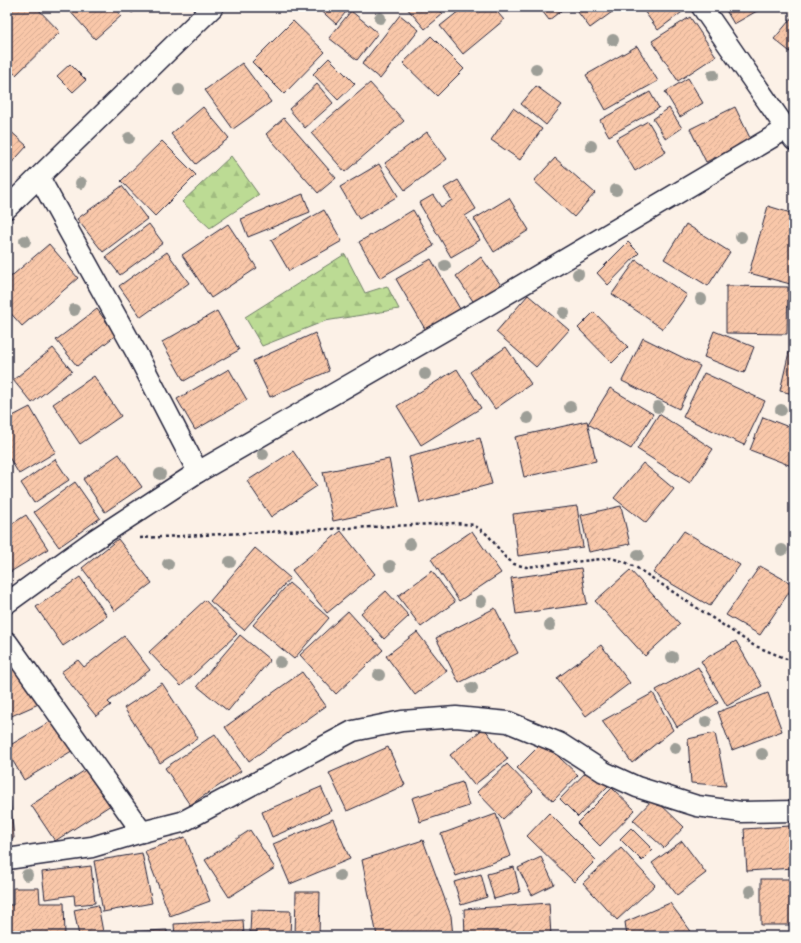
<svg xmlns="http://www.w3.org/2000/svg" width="801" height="943" viewBox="0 0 801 943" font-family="Itim,sans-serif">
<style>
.forest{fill:url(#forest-firs);stroke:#6f7e68}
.building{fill:url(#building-hatch);stroke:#22223b}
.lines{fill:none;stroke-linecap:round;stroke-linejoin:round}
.street-casing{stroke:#22223b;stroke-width:23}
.path{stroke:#22223b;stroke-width:2.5;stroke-dasharray:3 3;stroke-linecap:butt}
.street{stroke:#fdfcf7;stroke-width:20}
.tree{fill:#9d9e97}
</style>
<defs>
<pattern id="forest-firs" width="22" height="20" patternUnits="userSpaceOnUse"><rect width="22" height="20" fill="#bcdb94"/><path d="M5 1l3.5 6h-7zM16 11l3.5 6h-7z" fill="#a1bc80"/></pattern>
<pattern id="building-hatch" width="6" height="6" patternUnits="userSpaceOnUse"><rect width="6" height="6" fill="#f9c7a9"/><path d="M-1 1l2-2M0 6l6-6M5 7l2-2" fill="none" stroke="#d5ab92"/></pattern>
</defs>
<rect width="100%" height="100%" fill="#fcf1e7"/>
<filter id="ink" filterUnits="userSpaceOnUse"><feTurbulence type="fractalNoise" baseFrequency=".025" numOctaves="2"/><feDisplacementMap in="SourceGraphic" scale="8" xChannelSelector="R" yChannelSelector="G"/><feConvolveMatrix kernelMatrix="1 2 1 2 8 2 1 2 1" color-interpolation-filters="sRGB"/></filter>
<g filter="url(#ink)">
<g class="forest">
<polygon points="231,156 259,195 210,228 182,202"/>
<polygon points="345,254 365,293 387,286 399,309 325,321 262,346 245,317"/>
</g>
<g class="building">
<polygon points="11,7 36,7 60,32 16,75 7,67 7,11"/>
<polygon points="66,7 113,7 121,16 95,39"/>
<polygon points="127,7 139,7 132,13"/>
<polygon points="317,7 350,7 336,24"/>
<polygon points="406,7 437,7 443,14 425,29"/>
<polygon points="464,7 493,7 504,20 463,54 440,26"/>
<polygon points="539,7 566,7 549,20"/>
<polygon points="574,7 619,7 590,28"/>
<polygon points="641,7 689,7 658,30"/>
<polygon points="724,7 764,7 734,24"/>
<polygon points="351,11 378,33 357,60 329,38"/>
<polygon points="400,15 419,30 380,79 362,64"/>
<polygon points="794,15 794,55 774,39"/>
<polygon points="690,17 716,56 678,81 652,41"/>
<polygon points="293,21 325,52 284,94 252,62"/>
<polygon points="431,36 464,69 437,96 403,63"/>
<polygon points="637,46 658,81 606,110 586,75"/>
<polygon points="329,58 355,84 338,100 313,74"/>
<polygon points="242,63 271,102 233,129 205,90"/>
<polygon points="70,64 86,80 73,92 57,76"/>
<polygon points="688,78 703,103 680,117 665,92"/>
<polygon points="370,83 404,121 345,172 311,133"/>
<polygon points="317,84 333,103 305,128 289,109"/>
<polygon points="536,86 562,105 546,125 521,104"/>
<polygon points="650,92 659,108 609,136 600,120"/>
<polygon points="203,107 229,138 196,164 171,134"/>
<polygon points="735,107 751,140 706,162 690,129"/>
<polygon points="513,108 542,129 520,160 491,140"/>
<polygon points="669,108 682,128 666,139 653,119"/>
<polygon points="284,118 336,178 318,193 266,134"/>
<polygon points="648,121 666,152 635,171 616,139"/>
<polygon points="7,128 27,146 7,168"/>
<polygon points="427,132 447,159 405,190 385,163"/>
<polygon points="162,141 196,175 155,216 121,181"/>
<polygon points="555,158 595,193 574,217 534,181"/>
<polygon points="379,164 398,196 359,219 340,187"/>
<polygon points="458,180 476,209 465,216 480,240 451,257 419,203 433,195 441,207 452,200 444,188"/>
<polygon points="122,186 147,219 103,252 77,219"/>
<polygon points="303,194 310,212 248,237 241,219"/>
<polygon points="509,198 529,230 494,252 474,219"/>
<polygon points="768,206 794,214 794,285 749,273"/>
<polygon points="324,210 342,241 289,271 271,240"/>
<polygon points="413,210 434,246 380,278 359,242"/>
<polygon points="149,224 163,243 120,275 106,257"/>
<polygon points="228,224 257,268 211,298 182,255"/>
<polygon points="686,224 730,252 708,286 664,259"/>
<polygon points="628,242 639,253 608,285 597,273"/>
<polygon points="49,244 78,278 22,326 7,309 7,280"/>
<polygon points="167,252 189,283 141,317 119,286"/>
<polygon points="481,257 501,285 475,304 456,276"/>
<polygon points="431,259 460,309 425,329 396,279"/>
<polygon points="636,260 687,295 663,329 612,294"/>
<polygon points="726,286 788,287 787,334 726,333"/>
<polygon points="528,295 569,330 536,367 496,332"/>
<polygon points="97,309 116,335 77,366 56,340"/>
<polygon points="217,311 239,350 184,381 162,342"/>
<polygon points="594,312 628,347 612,363 578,328"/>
<polygon points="714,331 754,347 744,373 704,357"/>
<polygon points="315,333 329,371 270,397 253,361"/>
<polygon points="643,338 700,366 679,409 622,381"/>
<polygon points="506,347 531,384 495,409 470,372"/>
<polygon points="53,348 72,371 32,403 13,380"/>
<polygon points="789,352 794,354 794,394 780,391"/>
<polygon points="229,369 247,400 195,430 177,399"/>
<polygon points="457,369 481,408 421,445 397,406"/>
<polygon points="704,373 765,401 744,445 683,417"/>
<polygon points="94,376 121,416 80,444 53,404"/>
<polygon points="610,388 653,414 631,449 588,424"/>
<polygon points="30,407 56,452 19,474 7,454 7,419"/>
<polygon points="659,414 713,449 690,483 637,449"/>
<polygon points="763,417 794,429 794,467 750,450"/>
<polygon points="587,421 596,461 524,477 515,437"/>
<polygon points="480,438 492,484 420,503 409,457"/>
<polygon points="293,451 317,486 271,517 247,481"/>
<polygon points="119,454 142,487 105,512 83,479"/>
<polygon points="55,459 69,480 34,503 21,483"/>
<polygon points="389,459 399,507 333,521 323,472"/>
<polygon points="643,463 674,489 646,523 614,498"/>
<polygon points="75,482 100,518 59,547 34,512"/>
<polygon points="577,506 583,547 518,556 513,514"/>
<polygon points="621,506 630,544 589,552 581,515"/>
<polygon points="26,515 48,549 7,574 7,527"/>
<polygon points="341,531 375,574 327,613 292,570"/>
<polygon points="472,531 501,573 459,601 431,559"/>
<polygon points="684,531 740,565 710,606 653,573"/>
<polygon points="118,539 152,583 115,611 82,568"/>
<polygon points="255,548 290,578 244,630 210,601"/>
<polygon points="760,566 794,585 760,635 726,615"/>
<polygon points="581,568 587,604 516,614 511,578"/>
<polygon points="630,570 680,624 645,656 595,601"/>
<polygon points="432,571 455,602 421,627 398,596"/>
<polygon points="80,577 107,616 63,646 36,607"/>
<polygon points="289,583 329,618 294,659 253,625"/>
<polygon points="386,591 409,616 384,639 361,613"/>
<polygon points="205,600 237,634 181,686 149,652"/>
<polygon points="495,608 518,653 459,683 436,638"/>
<polygon points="348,611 383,650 336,694 300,655"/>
<polygon points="417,632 447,671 415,695 386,656"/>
<polygon points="240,635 270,660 228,711 197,686"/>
<polygon points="124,636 150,670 108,702 111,705 96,716 61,672 78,660 84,667"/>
<polygon points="736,641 762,686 727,706 701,661"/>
<polygon points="601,645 630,683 586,716 557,678"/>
<polygon points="7,657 43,702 7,718"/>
<polygon points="698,667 718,703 677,727 656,690"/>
<polygon points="302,672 326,706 249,761 225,727"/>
<polygon points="162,683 198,738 160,763 124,708"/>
<polygon points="653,693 673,730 632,763 602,721"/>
<polygon points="768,693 782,731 732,750 718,712"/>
<polygon points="56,718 75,749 24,780 7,751 7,747"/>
<polygon points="484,728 508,759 474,785 450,755"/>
<polygon points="715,733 726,786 691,783 688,739"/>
<polygon points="215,734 241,771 190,805 165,768"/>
<polygon points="543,742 578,775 553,801 517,768"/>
<polygon points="388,747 405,785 347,811 329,773"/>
<polygon points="507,764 533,791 503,819 477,792"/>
<polygon points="90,767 114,803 55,841 31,805"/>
<polygon points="590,768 608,786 578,817 560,799"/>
<polygon points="462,782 469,806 420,822 412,798"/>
<polygon points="321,787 332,811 272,837 262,812"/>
<polygon points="612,788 635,810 600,846 577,823"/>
<polygon points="654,798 684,827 664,848 633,820"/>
<polygon points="10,801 14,838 7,839 7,802"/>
<polygon points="549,813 596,860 574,882 527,836"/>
<polygon points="496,814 511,856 456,876 441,834"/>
<polygon points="333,819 350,859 290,884 273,844"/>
<polygon points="790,826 794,868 747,871 744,829"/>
<polygon points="631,828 653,850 642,861 620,839"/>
<polygon points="250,830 275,868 229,897 205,860"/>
<polygon points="185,837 210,901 170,916 145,851"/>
<polygon points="423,840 451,916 453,936 377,936 362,860"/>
<polygon points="682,841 706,873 677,895 652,863"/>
<polygon points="621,848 655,885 617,920 583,883"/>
<polygon points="142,853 152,903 103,912 94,861"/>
<polygon points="541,857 554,884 532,895 518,868"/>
<polygon points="91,866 95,903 75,905 74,895 45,899 42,872"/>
<polygon points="514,867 520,892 494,899 487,874"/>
<polygon points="481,874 487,897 461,905 454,882"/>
<rect x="761" y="879" width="33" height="46"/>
<polygon points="13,888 39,888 40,903 64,903 65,936 7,936 7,905 13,905"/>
<polygon points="296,892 320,892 319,936 295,936"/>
<polygon points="549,903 551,936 465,936 464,909"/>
<polygon points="670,903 693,934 693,936 627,936 625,922"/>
<polygon points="98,905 103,932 79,936 74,910"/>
<polygon points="251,910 291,911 290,936 257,936 257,932 250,932"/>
<polygon points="243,920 244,936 175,936 174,924"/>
<polygon points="167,930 167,936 105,936 105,933"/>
<rect x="715" y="932" width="49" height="4"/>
</g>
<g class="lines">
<g class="street-casing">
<g id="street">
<polyline points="702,7 794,140"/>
<polyline points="39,177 137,354 198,472"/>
<polyline points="7,208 213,7"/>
<polyline points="7,603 94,540 198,472 483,308 786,129 794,125"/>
<polyline points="7,642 142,832"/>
<polyline points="7,859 92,847 142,832 182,822 353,731 402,721 456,717 508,722 559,743 604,772 637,787 697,806 741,812 794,811"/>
</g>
</g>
<polyline class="path" points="140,538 455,523 474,525 488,535 505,557 514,564 526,567 611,558 625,562 637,568 753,645 794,662"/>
<use href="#street" class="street"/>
</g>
<g class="tree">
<circle cx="380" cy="18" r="6"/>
<circle cx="613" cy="40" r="6"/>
<circle cx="536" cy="69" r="6"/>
<circle cx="713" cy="75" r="6"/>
<circle cx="179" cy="90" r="6"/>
<circle cx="129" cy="138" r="6"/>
<circle cx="591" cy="146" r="6"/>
<circle cx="81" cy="183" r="6"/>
<circle cx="616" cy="190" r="6"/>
<circle cx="741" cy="237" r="6"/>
<circle cx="25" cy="241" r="6"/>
<circle cx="445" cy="266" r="6"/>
<circle cx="578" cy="274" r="6"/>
<circle cx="701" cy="299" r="6"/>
<circle cx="74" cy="310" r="6"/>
<circle cx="564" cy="313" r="6"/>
<circle cx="425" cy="374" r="6"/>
<circle cx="570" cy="407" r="6"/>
<circle cx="658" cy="407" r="6"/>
<circle cx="781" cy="410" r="6"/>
<circle cx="528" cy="418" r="6"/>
<circle cx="263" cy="454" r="6"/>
<circle cx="160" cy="474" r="6"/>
<circle cx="410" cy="544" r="6"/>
<circle cx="782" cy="550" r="6"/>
<circle cx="638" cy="555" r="6"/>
<circle cx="230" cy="562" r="6"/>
<circle cx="168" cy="564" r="6"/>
<circle cx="390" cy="566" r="6"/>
<circle cx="481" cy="601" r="6"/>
<circle cx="550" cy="625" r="6"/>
<circle cx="672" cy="657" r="6"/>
<circle cx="280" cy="662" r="6"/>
<circle cx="379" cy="675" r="6"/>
<circle cx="472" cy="688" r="6"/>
<circle cx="706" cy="722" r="6"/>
<circle cx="675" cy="748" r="6"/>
<circle cx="762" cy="754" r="6"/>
<circle cx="27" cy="875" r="6"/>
<circle cx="340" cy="876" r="6"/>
<circle cx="750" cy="891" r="6"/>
</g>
</g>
<rect width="801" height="943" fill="none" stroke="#fdfcf7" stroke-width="24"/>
<rect x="12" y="12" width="777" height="919" fill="none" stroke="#22223b" stroke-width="1.5" filter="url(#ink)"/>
</svg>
